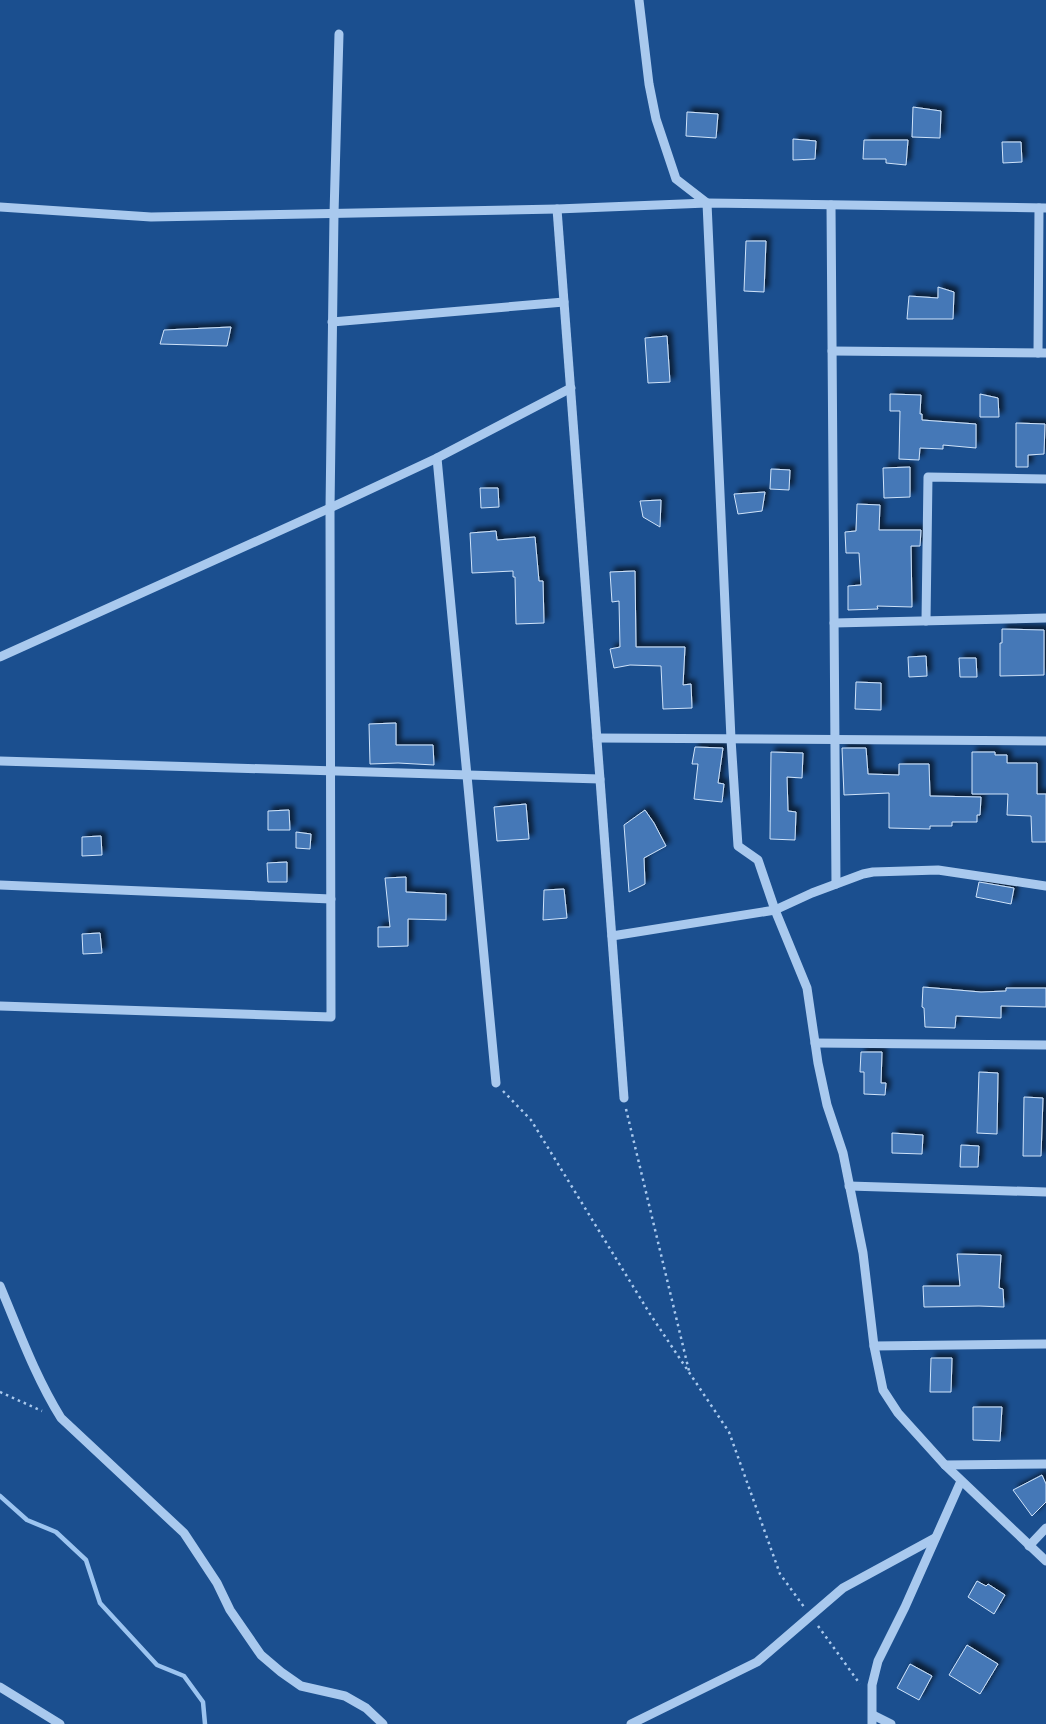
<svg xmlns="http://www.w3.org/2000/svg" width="1046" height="1724" viewBox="0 0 1046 1724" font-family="'Fira Sans',sans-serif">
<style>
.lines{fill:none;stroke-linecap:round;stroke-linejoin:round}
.stream{stroke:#9cc4f0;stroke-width:4.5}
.building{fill:#4478b7;stroke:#cfe3fa;filter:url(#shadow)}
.path{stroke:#a9c9ee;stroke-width:2.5;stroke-dasharray:2.5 4;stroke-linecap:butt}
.minor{stroke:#a9c9ee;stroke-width:9}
</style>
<defs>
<filter id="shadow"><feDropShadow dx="4.5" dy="-4.5" stdDeviation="2.5" flood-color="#0009"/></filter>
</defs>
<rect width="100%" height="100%" fill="#1b4f8f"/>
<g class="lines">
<polyline class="stream" points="0,1496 27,1520 56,1532 86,1560 100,1603 157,1665 184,1676 203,1702 205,1724"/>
</g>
<g class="building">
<polygon points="913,107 941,111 940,138 912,137"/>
<polygon points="687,112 718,114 716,138 686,136"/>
<polygon points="793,139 816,141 815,159 793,160"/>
<polygon points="864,140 908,140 906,165 886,163 886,159 863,159"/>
<polygon points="1002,142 1021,142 1022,162 1003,163"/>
<polygon points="746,241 766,241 764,292 744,291"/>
<polygon points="938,287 954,292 953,319 907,319 909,296 938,298"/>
<polygon points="231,327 227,346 160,344 164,330"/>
<polygon points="667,336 670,382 648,383 645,338"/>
<polygon points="890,394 921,395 920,414 922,414 922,420 976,424 976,448 943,445 943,449 920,448 919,460 899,459 900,411 890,411"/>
<polygon points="980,394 998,398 999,417 980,417"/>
<polygon points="1016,423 1045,424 1044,454 1028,455 1028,467 1016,467"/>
<polygon points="910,467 910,497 884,498 883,468"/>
<polygon points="771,469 790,470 789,490 770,489"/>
<polygon points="480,488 498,488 499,507 481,508"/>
<polygon points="765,492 762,511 738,514 734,494"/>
<polygon points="661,500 660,527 643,517 640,501"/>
<polygon points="857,504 880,505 879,530 921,530 920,546 911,546 912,607 877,606 878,609 848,610 848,586 861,585 859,553 846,553 845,532 856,531"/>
<polygon points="496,531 497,540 535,537 539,581 543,581 544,623 516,624 515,577 513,577 513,571 472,573 470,533"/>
<polygon points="635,571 636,647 685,647 683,685 691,684 692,708 663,709 661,666 630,665 614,668 610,649 620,647 619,601 612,602 610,572"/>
<polygon points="1002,629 1044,630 1044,675 1000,676 1000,643 1002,643"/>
<polygon points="926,656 927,676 909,677 908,657"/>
<polygon points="959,658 976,658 977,677 960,677"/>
<polygon points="856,682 881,683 881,710 855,709"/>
<polygon points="396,723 396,745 433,745 434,765 398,763 370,764 369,724"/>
<polygon points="695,747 723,748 718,783 724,784 722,802 694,799 698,764 692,764"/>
<polygon points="842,748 866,748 868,774 899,775 899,764 929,764 930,796 981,797 980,815 977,815 977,822 952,822 952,826 930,826 930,829 889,828 889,793 844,795"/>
<polygon points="771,752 803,753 802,778 787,777 788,811 796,812 795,840 770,839"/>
<polygon points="972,752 995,752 995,755 1007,755 1007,763 1037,763 1037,794 1046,794 1046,842 1032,842 1031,816 1007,815 1008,794 972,794"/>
<polygon points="526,804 529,839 497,841 494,807"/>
<polygon points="289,810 290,830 268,830 268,811"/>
<polygon points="645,810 654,823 666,846 644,858 645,884 629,892 624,825"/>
<polygon points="296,832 311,834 310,849 296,848"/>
<polygon points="101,836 102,855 82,856 82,837"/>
<polygon points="287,862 287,882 268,882 267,863"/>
<polygon points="406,877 406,892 446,894 446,920 408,919 408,946 378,947 378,927 390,927 385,878"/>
<polygon points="979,882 1014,888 1011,904 976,897"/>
<polygon points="564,889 567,918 543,920 544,890"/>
<polygon points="100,933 102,953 83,954 82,934"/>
<polygon points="923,987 981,992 1006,991 1006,988 1046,988 1046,1007 1001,1006 1001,1018 956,1016 955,1028 925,1027 924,1008 922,1007"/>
<polygon points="861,1052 882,1052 881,1083 886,1083 885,1095 864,1094 864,1072 860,1072"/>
<polygon points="979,1072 998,1073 997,1134 977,1133"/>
<polygon points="1024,1097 1043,1098 1041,1156 1023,1156"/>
<polygon points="892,1133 923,1135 922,1154 892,1153"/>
<polygon points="961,1145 979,1146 978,1167 960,1167"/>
<polygon points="957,1254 1001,1255 999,1288 1003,1289 1004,1307 979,1306 924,1307 923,1286 960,1286"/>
<polygon points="931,1358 952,1358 951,1392 930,1392"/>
<polygon points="973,1407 1002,1407 1000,1441 973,1440"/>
<polygon points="1042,1475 1046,1484 1046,1502 1032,1516 1013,1490"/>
<polygon points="977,1581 986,1586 988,1584 1005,1595 994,1614 968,1597"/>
<polygon points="967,1645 998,1664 980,1694 949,1675"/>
<polygon points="910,1664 932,1676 919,1700 897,1688"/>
</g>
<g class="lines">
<g class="path">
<polyline points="503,1091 531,1120 650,1314 729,1432 780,1574 804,1607"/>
<polyline points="626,1109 689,1371"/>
<polyline points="0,1392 42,1411"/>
<polyline points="818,1626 860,1684"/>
</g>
<g class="minor">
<polyline points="639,0 649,84 656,119 676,179 707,203 731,739 738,846 758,860 775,910 807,988 818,1063 827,1105 843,1153 863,1253 874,1346 883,1390 898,1413 945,1465 1046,1561"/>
<polyline points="831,205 836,884"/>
<polyline points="0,207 151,217 557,209 707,203 1046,208"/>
<polyline points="557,209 624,1098"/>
<polyline points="332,322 564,302"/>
<polyline points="832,351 1046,353"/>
<polyline points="1038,353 1039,208"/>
<polyline points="437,458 496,1083"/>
<polyline points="926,621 928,477 1046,479"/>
<polyline points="834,623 1046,618"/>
<polyline points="0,657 330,508 437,458 571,388"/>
<polyline points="597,738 1046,741"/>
<polyline points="0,761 600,779"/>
<polyline points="0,885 331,899"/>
<polyline points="612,936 775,910 812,893 863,874 873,872 938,870 1046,886"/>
<polyline points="0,1006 331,1017 330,508 334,214 339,34"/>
<polyline points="815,1043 1046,1045"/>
<polyline points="849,1186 1046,1192"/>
<path d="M0 1286C19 1331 35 1376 61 1418L184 1533 217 1583 230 1610 261 1655 281 1672 301 1686 345 1696 366 1708 383 1724"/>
<polyline points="874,1346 1046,1344"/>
<polyline points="945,1465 1046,1464"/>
<polyline points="1029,1546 1046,1528"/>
<polyline points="0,1687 60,1724"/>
<polyline points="873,1715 891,1724"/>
<polyline points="631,1724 757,1662 843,1588 935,1538"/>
<polyline points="872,1724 872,1685 878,1661 905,1607 961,1481"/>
</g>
</g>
</svg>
